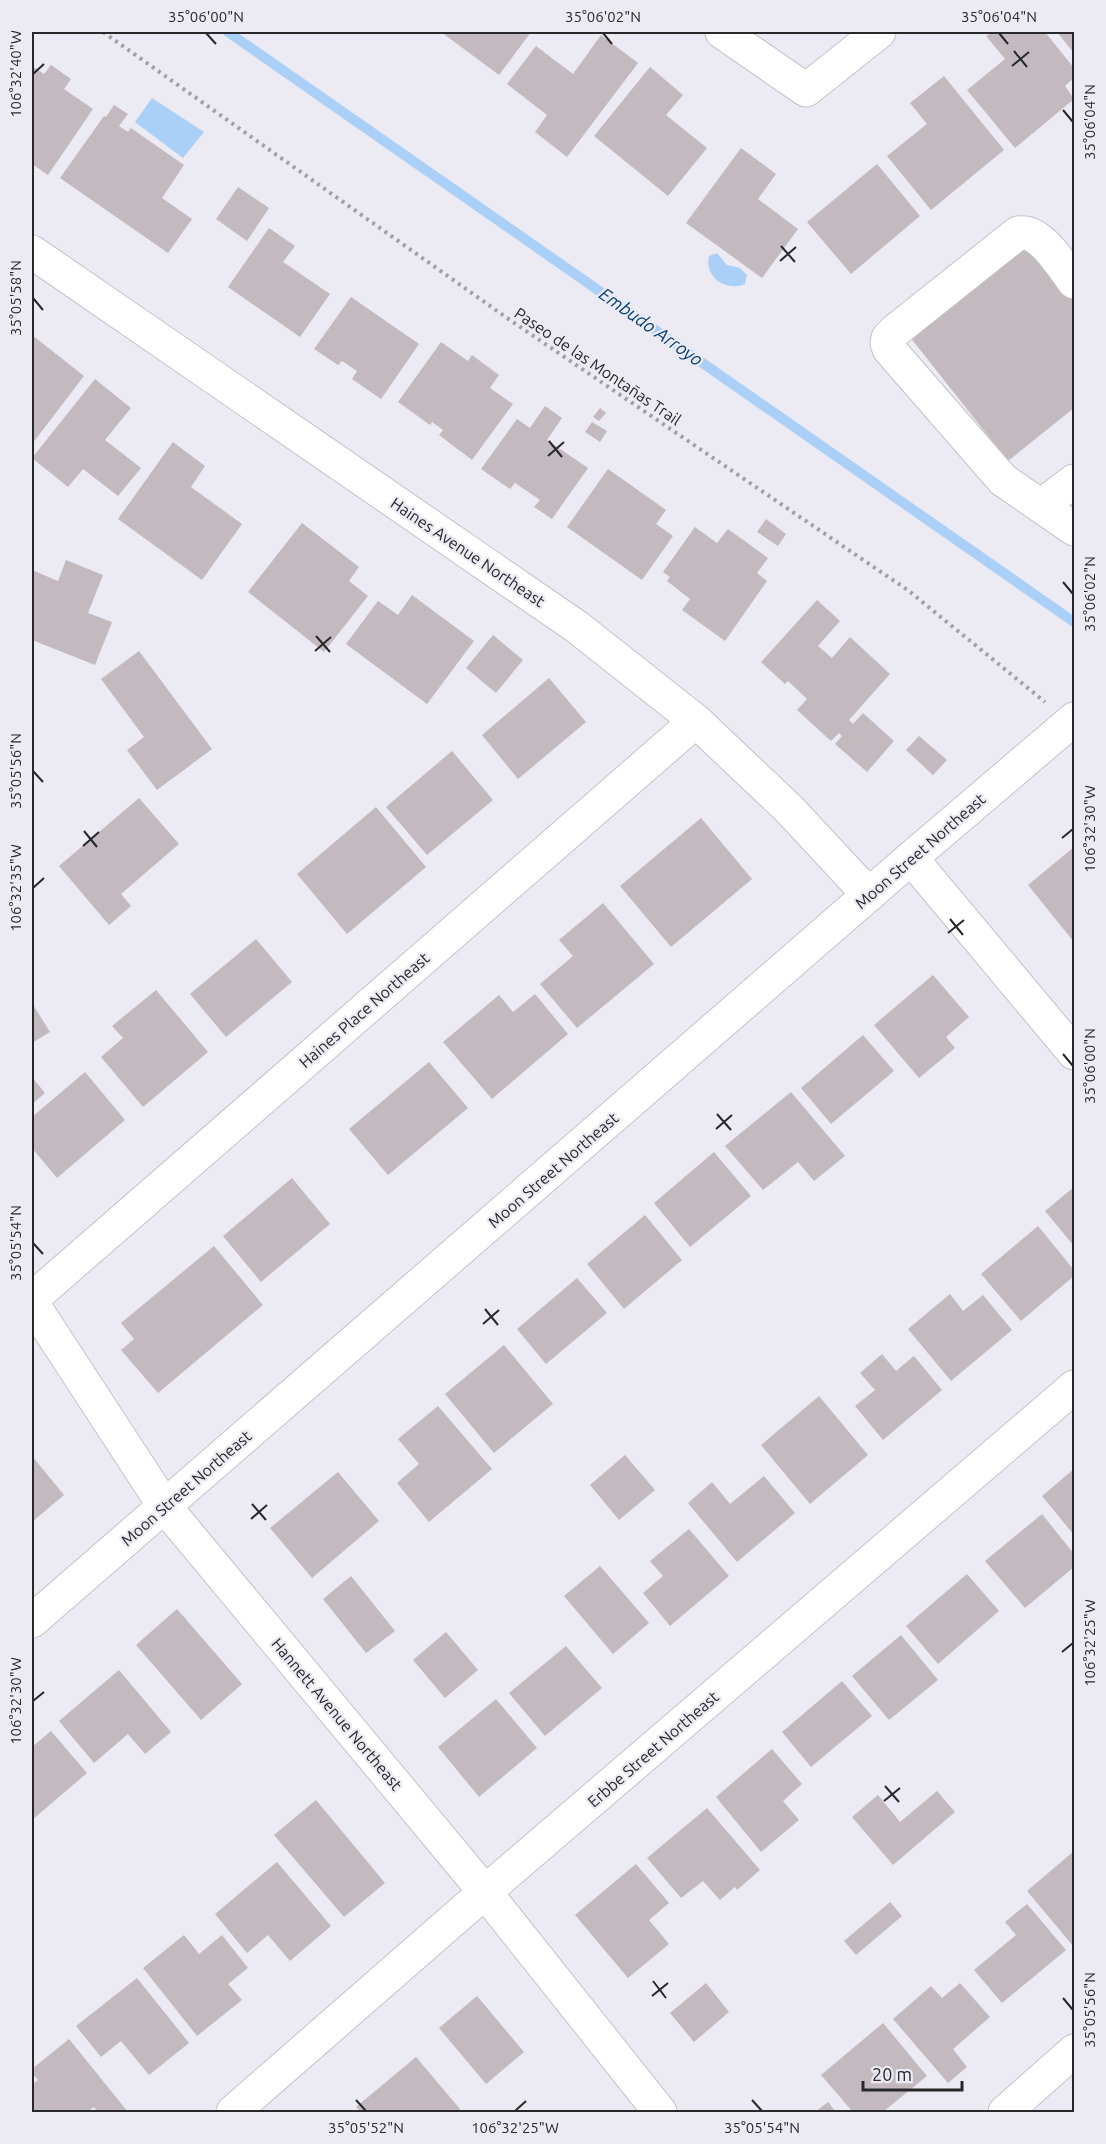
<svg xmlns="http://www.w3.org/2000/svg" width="1106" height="2144" viewBox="0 0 1106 2144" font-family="Ubuntu,sans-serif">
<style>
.water{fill:#aad0f7}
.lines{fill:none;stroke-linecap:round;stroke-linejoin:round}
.stream{stroke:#aad0f7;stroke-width:10}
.building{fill:#c2babf}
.minor-casing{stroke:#c4c2cb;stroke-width:35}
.path{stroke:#a1a0a7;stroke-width:4;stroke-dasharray:3 4.5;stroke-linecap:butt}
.minor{stroke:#fff;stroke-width:33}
.ticks{fill:none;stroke:#28282b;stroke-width:2}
.labels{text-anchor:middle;stroke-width:4.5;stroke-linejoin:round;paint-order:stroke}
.street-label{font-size:16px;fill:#28282b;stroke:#eceaf3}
.water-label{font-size:18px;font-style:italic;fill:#044070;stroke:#eceaf3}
.neatline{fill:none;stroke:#28282b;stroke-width:2}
.ticks-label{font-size:15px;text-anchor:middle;fill:#28282b}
</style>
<rect width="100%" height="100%" fill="#eceaf3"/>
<g class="water">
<polygon points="152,98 204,132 183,158 135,122"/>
<path d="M717 253 727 265 740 268 747 275 745 284C726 292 704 277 709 256Z"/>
</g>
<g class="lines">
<polyline class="stream" points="228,32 1074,622"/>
</g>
<g class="building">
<polygon points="441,32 531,32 499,75"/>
<polygon points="992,32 1045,32 1074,68 1074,78 1065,86 1074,99 1015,148 967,90 1005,59 986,36"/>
<polygon points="1057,32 1074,32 1074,53"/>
<polygon points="601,35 638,63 567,157 535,132 547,115 507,84 536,46 573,74"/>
<polygon points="51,65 71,79 64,89 93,109 48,175 32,164 32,66 44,74"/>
<polygon points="650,67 683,95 666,115 707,148 668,196 594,136"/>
<polygon points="944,76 1004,150 931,210 887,156 927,124 910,103"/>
<polygon points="114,105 128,114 119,126 128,132 131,128 184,165 162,198 192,219 168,253 60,178 104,116 106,117"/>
<polygon points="741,148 776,174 758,199 798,229 762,278 686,223"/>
<polygon points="877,164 920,216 851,274 807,222"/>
<polygon points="238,187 269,208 247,241 216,219"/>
<polygon points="269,228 295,246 283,262 330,294 300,337 228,287"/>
<polygon points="1031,241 1074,296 1074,408 1008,461 910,337"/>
<polygon points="351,297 419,344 381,399 352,379 357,371 342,361 338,365 314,349"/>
<polygon points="32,335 84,376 32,444"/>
<polygon points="441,342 468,361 472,355 499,375 490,388 513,404 472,460 439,435 443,430 432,422 430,425 398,402"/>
<polygon points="95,379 131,408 105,440 141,468 118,496 83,469 68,487 32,458"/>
<polygon points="545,406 562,418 547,440 588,468 552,519 534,507 540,500 515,483 510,489 481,469 517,419 530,428"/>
<polygon points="600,408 606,413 599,421 593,417"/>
<polygon points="592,422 607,431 600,442 585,432"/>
<polygon points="173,442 205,466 191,487 242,524 202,580 118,519"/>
<polygon points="608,469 666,510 656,524 673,536 642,580 567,527"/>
<polygon points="766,519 786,534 778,546 757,532"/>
<polygon points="302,523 359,567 349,581 368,596 324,652 248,592"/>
<polygon points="695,527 717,543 728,529 768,558 757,573 767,581 725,641 682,610 690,599 667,581 670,577 663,572"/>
<polygon points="66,560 103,575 88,613 112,622 95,665 32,640 32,570 58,581"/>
<polygon points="412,595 474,641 427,704 346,644 378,601 398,615"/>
<polygon points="817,600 840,621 818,646 832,658 850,637 890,674 849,720 853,724 863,713 894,741 867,772 835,744 842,736 839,733 831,741 797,710 807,699 788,681 785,684 761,662"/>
<polygon points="493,635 523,660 496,693 466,668"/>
<polygon points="139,651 212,749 157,790 127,750 144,737 101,679"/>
<polygon points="549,678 586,722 518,779 482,735"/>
<polygon points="919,736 947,760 933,775 906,750"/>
<polygon points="452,751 493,800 427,855 386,807"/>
<polygon points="139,798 179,844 121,894 131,906 109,925 59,866"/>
<polygon points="376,807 426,867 347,934 297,874"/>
<polygon points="701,818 752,879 671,947 620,886"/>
<polygon points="1074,847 1074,942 1028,885"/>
<polygon points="603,903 654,964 577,1028 540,984 573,956 559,940"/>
<polygon points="256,939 292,982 226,1037 190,994"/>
<polygon points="933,975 969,1017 946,1037 955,1048 919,1078 874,1025"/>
<polygon points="156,990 208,1052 143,1107 101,1057 123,1038 112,1026"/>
<polygon points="535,994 568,1034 492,1099 443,1042 499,995 513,1012"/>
<polygon points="32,1003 50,1032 32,1043"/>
<polygon points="863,1035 894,1071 831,1124 801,1088"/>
<polygon points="429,1062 468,1108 388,1175 349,1129"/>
<polygon points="85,1072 125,1120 57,1178 32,1148 32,1117"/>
<polygon points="32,1077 45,1093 32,1104"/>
<polygon points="791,1092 845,1156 814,1181 798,1162 763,1190 725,1146"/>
<polygon points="714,1152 751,1196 690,1247 654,1203"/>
<polygon points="292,1178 330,1224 261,1282 223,1236"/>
<polygon points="1074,1187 1074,1246 1045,1211"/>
<polygon points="645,1215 682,1260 624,1309 587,1264"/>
<polygon points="1038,1226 1074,1270 1074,1276 1021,1321 981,1274"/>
<polygon points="214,1246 263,1305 158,1393 121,1350 134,1339 121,1323"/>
<polygon points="577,1278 607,1313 546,1364 517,1329"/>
<polygon points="950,1294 963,1311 983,1295 1012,1330 951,1381 908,1329"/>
<polygon points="504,1345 553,1404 494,1453 445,1394"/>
<polygon points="882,1354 896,1371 914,1356 942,1390 883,1440 855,1406 875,1390 860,1373"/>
<polygon points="819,1396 868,1455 810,1504 761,1445"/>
<polygon points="438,1406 492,1469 429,1522 397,1483 419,1464 398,1439"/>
<polygon points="625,1455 655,1490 619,1520 590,1485"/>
<polygon points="32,1456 64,1495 32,1522"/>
<polygon points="1074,1469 1074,1535 1042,1496"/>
<polygon points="338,1472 379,1521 312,1578 270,1528"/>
<polygon points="764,1476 795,1513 737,1562 688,1503 712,1482 730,1504"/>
<polygon points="1042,1514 1074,1554 1074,1567 1025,1608 985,1561"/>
<polygon points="689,1529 729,1576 670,1626 643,1593 663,1576 650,1561"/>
<polygon points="600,1566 649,1623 613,1654 564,1596"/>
<polygon points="967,1574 999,1611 938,1664 906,1626"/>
<polygon points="351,1576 395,1631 366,1653 323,1599"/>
<polygon points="177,1609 242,1684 201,1720 136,1645"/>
<polygon points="446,1632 478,1670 445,1698 413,1660"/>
<polygon points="901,1635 938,1680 889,1720 852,1676"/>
<polygon points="566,1646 602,1688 545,1736 509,1693"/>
<polygon points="119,1670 171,1732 145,1754 128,1734 94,1763 59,1721"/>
<polygon points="842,1681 872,1716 811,1767 782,1732"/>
<polygon points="496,1699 537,1748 479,1797 438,1747"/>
<polygon points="51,1731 87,1773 32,1820 32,1747"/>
<polygon points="772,1749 802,1784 783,1801 799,1820 761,1852 716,1797"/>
<polygon points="937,1791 955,1812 893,1865 852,1817 878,1795 900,1822"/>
<polygon points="316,1800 385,1883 344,1917 274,1835"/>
<polygon points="707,1808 760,1870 737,1890 735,1887 720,1900 703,1881 681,1898 647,1858"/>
<polygon points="1074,1851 1074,1947 1027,1891"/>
<polygon points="277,1862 331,1926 290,1961 268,1935 247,1953 215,1914"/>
<polygon points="636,1864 669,1903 649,1920 669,1944 628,1978 575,1915"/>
<polygon points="890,1902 902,1916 856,1955 844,1941"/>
<polygon points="1027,1904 1066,1950 1002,2003 974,1970 1016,1935 1005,1922"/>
<polygon points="184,1935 199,1954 222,1935 248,1968 228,1984 242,2000 197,2036 143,1968"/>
<polygon points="137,1978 189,2043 149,2075 121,2041 101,2057 76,2026"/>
<polygon points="706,1983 729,2012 694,2042 670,2013"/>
<polygon points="960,1983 990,2017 953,2049 967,2067 948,2083 893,2019 931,1986 942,1998"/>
<polygon points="477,1996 524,2052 486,2084 439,2028"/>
<polygon points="883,2023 927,2076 883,2112 853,2112 821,2075"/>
<polygon points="69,2039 128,2112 98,2112 94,2107 87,2112 32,2112 32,2085 38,2080 32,2073 32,2069"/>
<polygon points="416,2057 460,2109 456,2112 361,2112 356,2107"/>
<polygon points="828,2102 836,2112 815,2112"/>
</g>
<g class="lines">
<g class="minor-casing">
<g id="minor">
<polyline points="722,32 806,90 879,32"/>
<polyline points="32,252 577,627 696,721 789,809 869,895"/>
<path d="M1074 282C1061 265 1041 229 1018 233L896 330 888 338 887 343 889 349 1003 480 1074 529"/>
<polyline points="1041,506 1074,481"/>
<polyline points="911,858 1074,1053"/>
<polyline points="32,1299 696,721"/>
<polyline points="32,1303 165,1507 485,1892 660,2112"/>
<polyline points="32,1621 911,858 1074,719"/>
<polyline points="233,2112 485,1892 1074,1387"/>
<polyline points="1005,2112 1074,2051"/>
</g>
</g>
<polyline class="path" points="103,32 507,318 909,591 1045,702"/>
<use href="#minor" class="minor"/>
</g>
<path class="ticks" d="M206 33 216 44M603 33 612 44M999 33 1008 44M1014 51 1027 67M1012 66 1029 52M33 74 44 64M1063 110 1073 122M781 246 795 262M780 261 796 247M33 298 43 310M549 441 562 457M548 456 564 442M1063 582 1073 594M316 636 330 652M315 651 331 637M33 771 43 782M84 831 97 847M1062 838 1073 829M83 846 99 832M33 888 44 878M950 919 963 935M948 933 964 920M1063 1054 1073 1066M717 1114 731 1130M716 1129 732 1115M33 1243 43 1254M485 1309 498 1325M483 1324 499 1310M252 1504 266 1520M251 1519 267 1505M1062 1652 1073 1643M33 1701 44 1692M885 1786 899 1802M884 1801 900 1788M653 1981 666 1998M652 1996 668 1983M1063 1998 1073 2010M356 2100 366 2111M752 2100 762 2111M515 2111 526 2101"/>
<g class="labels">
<g class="street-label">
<text transform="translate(598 366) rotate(34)" y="6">Paseo de las Montañas Trail</text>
<text transform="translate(468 552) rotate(34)" y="6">Haines Avenue Northeast</text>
<text transform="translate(920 851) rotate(-41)" y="6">Moon Street Northeast</text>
<text transform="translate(364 1010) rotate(-41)" y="6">Haines Place Northeast</text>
<text transform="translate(553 1170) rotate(-41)" y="6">Moon Street Northeast</text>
<text transform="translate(186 1488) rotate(-41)" y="6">Moon Street Northeast</text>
<text transform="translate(337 1714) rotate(50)" y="6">Hannett Avenue Northeast</text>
<text transform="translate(653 1749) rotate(-41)" y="6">Erbbe Street Northeast</text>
</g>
<g class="water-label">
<text transform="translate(651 327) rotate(35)" y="6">Embudo Arroyo</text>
</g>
</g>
<rect width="1106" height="2144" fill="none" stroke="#eceaf3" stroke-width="66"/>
<path d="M863 2081v9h99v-9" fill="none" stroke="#28282b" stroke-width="3"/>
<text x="872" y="2081" font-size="18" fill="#28282b" stroke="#eceaf3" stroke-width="4.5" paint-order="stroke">20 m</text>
<rect x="33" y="33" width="1040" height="2078" class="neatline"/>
<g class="ticks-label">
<text x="206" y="22">35°06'00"N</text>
<text x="603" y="22">35°06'02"N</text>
<text x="999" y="22">35°06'04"N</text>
<text transform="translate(16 74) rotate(-90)" y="5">106°32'40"W</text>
<text transform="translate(1090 122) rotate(-90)" y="5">35°06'04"N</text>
<text transform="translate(16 298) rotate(-90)" y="5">35°05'58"N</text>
<text transform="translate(1090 594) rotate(-90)" y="5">35°06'02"N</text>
<text transform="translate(16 771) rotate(-90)" y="5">35°05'56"N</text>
<text transform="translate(1090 829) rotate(-90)" y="5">106°32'30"W</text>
<text transform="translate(16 888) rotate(-90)" y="5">106°32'35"W</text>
<text transform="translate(1090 1066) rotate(-90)" y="5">35°06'00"N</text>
<text transform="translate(16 1243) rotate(-90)" y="5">35°05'54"N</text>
<text transform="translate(1090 1643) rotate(-90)" y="5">106°32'25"W</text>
<text transform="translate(16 1701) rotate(-90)" y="5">106°32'30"W</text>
<text transform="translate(1090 2010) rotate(-90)" y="5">35°05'56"N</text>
<text x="366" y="2133">35°05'52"N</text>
<text x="515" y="2133">106°32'25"W</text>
<text x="762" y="2133">35°05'54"N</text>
</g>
</svg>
